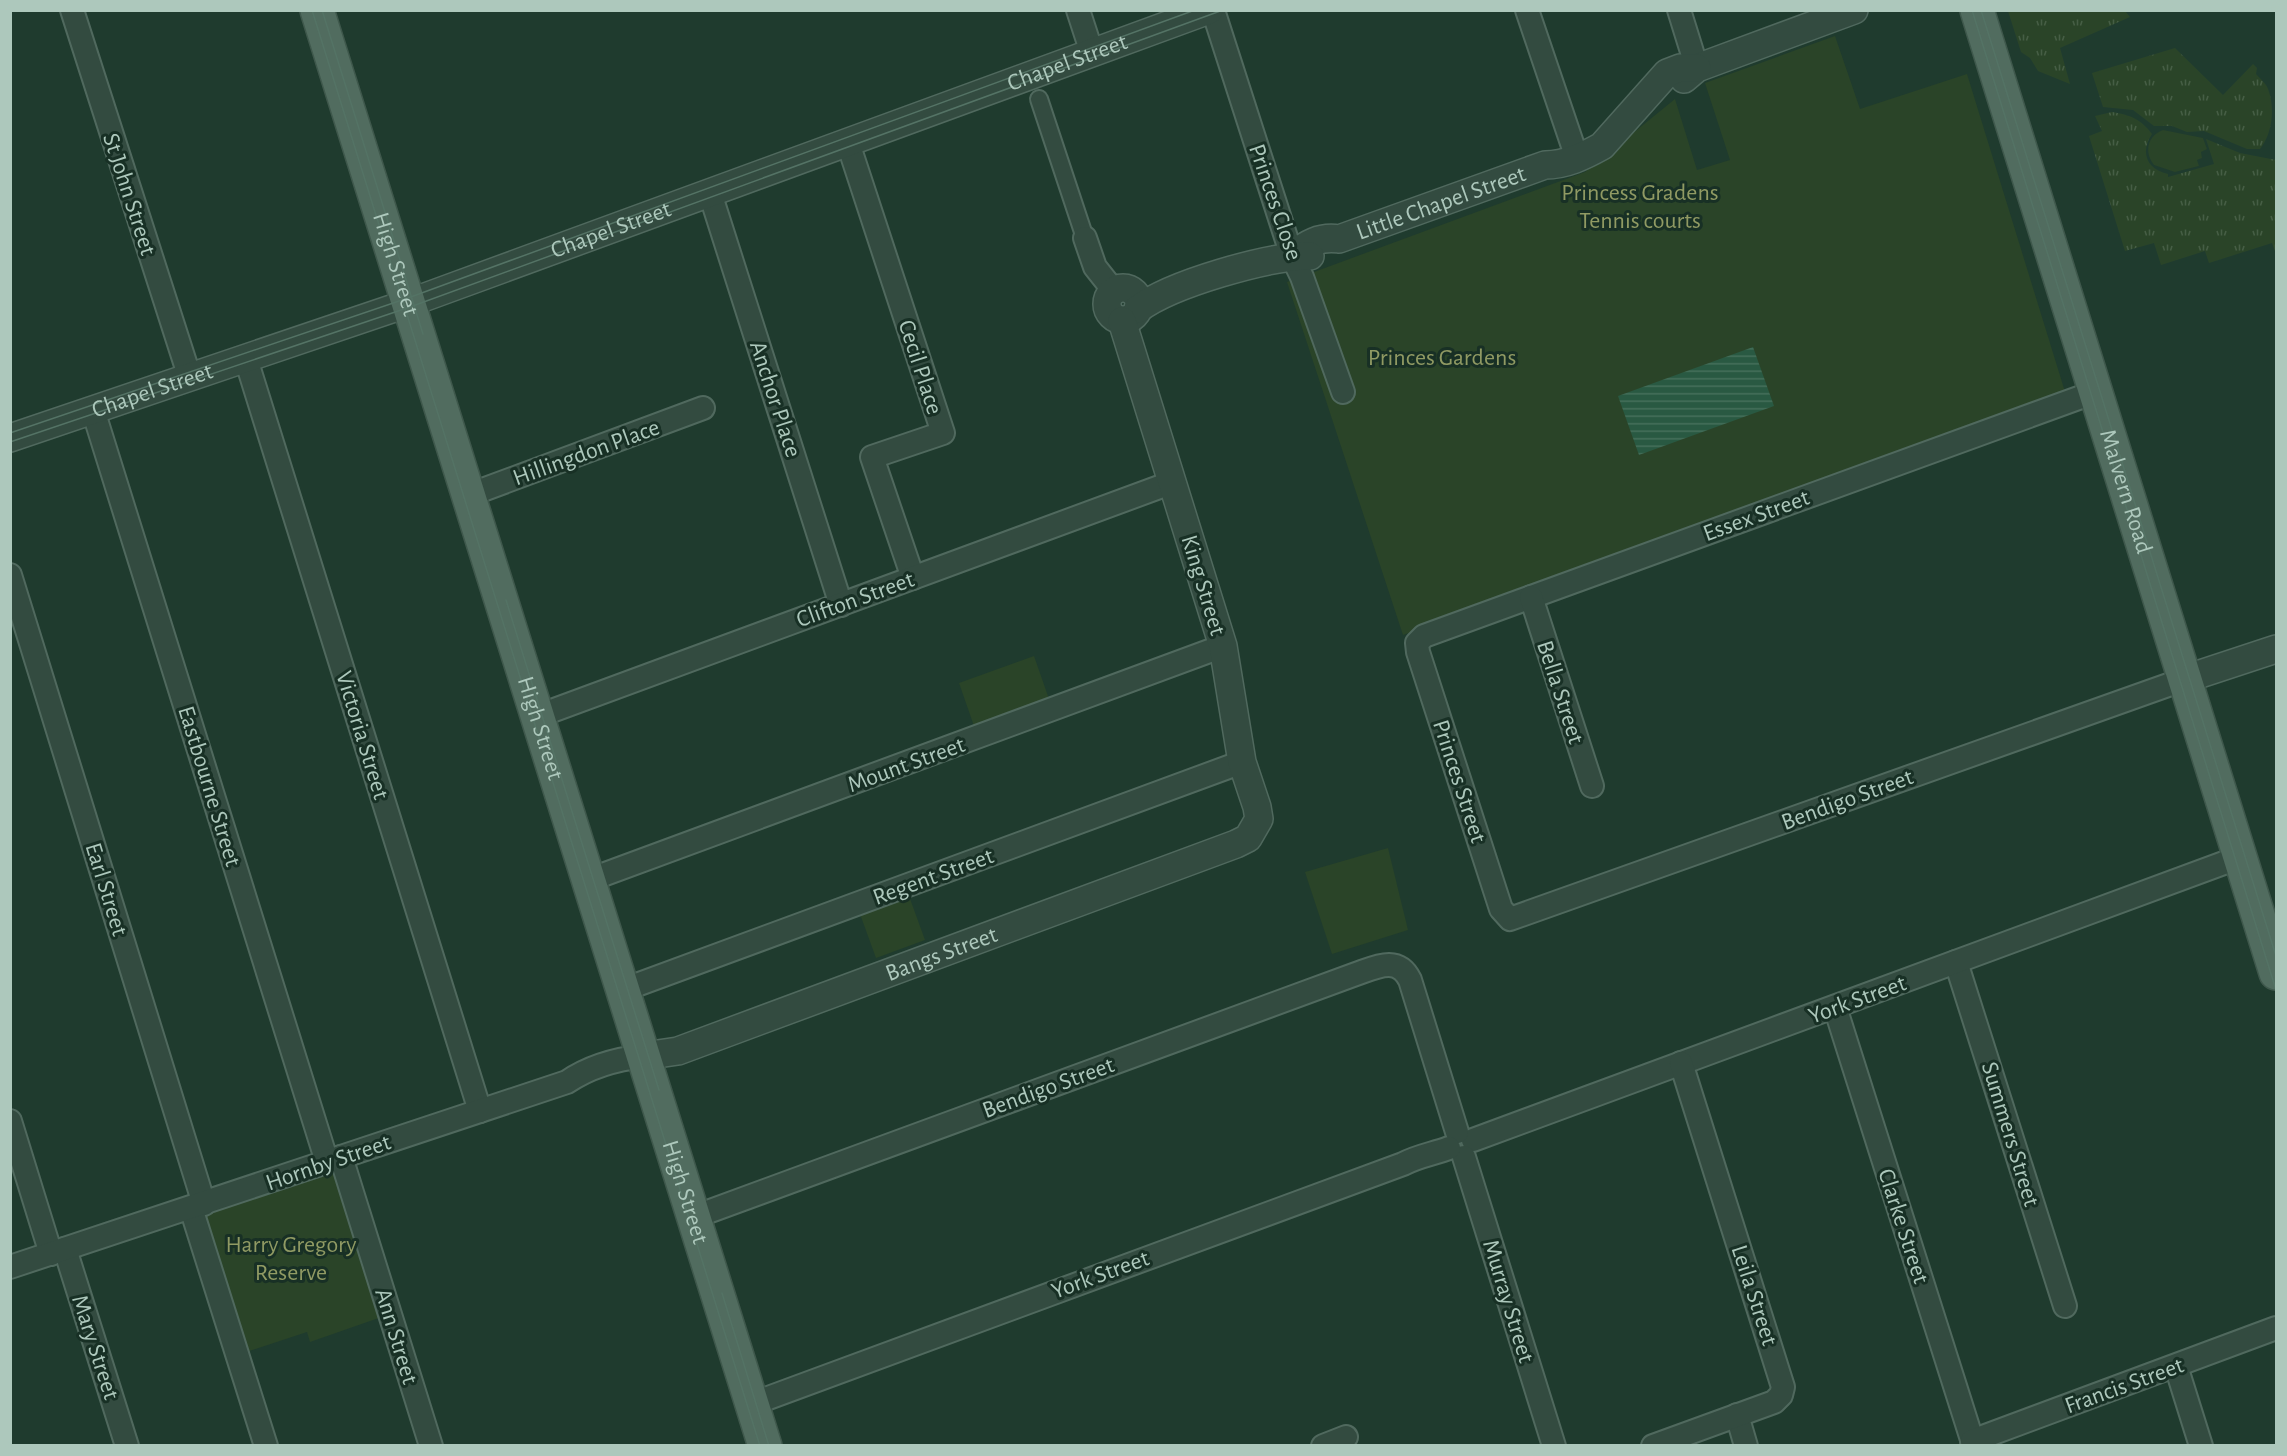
<svg xmlns="http://www.w3.org/2000/svg" width="2287" height="1456" viewBox="0 0 2287 1456" font-family="'Alegreya Sans',sans-serif">
<style>
.grass{fill:url(#grass-tufts)}
.park{fill:#2a4428}
.water{fill:url(#water-rules)}
.lines{fill:none;stroke-linecap:round;stroke-linejoin:round}
.pedestrian-casing{stroke:#50695e;stroke-width:20}
.minor-casing{stroke:#50695e;stroke-width:26}
.tertiary-casing{stroke:#50695e;stroke-width:30}
.primary-casing{stroke:#3f584c;stroke-width:36}
.pedestrian{stroke:#334b40;stroke-width:16}
.minor{stroke:#334b40;stroke-width:22}
.tertiary{stroke:#334b40;stroke-width:27}
.primary{stroke:#516c5f;stroke-width:33}
.tram{stroke:#547365;stroke-width:1.5}
.labels{text-anchor:middle;stroke-width:6;stroke-linejoin:round;paint-order:stroke}
.street-label{font-size:24px;fill:#adc8bc;stroke:#183025}
.park-label{font-size:24px;fill:#909a63;stroke:#183025}
</style>
<defs>
<pattern id="grass-tufts" width="24" height="20" patternUnits="userSpaceOnUse" patternTransform="scale(1.5)"><rect width="24" height="20" fill="#2a4428"/><path d="M3 7l-1-3M5 7V3M7 7l1-3M15 17l-1-3M17 17v-4M19 17l1-3" fill="none" stroke="#465e45"/></pattern>
<pattern id="water-rules" width="6" height="5" patternUnits="userSpaceOnUse" patternTransform="scale(1.5)"><rect width="6" height="5" fill="#295942"/><path d="M0 2.5h6" fill="none" stroke="#456f5b"/></pattern>
</defs>
<rect width="100%" height="100%" fill="#1f3b2e"/>
<g class="grass">
<polygon points="2008,11 2125,11 2130,17 2060,48 2070,84 2038,71 2030,58 2021,52"/>
<path d="M2175 48 2223 95 2253 64 2257 68 2256 74C2260 79 2266 83 2268 89 2275 107 2273 133 2260 149H2247L2204 131 2187 132 2172 126H2154L2133 110 2103 107 2092 73Z"/>
<path d="M2112 112C2130 115 2141 119 2152 134 2140 152 2146 169 2168 174V177L2214 164 2206 139 2240 153 2276 160V254L2272 243 2209 263 2205 251 2161 265 2154 243 2125 251 2089 136 2102 131 2095 116Z"/>
</g>
<g class="park">
<polygon points="1835,36 1860,109 1967,74 2066,395 1403,635 1287,282 1585,172 1675,99 1697,170 1730,160 1705,83"/>
<path d="M2163 130 2203 138 2207 149 2201 152 2202 158 2197 160 2199 166 2175 172 2154 165C2144 152 2147 136 2163 130Z"/>
<polygon points="1034,656 1049,699 974,726 959,683"/>
<polygon points="1388,848 1408,930 1332,954 1305,872"/>
<polygon points="909,896 925,940 876,958 860,914"/>
<polygon points="345,1160 393,1313 310,1342 307,1332 237,1355 189,1210"/>
</g>
<polygon class="water" points="1753,347 1774,406 1639,455 1618,396"/>
<g class="lines">
<g class="pedestrian-casing">
<polyline id="pedestrian" points="1039,99 1085,238"/>
</g>
<g class="minor-casing">
<g id="minor">
<polyline points="72,10 190,378"/>
<polyline points="1078,10 1092,53"/>
<polyline points="1213,10 1292,256 1302,277 1343,392"/>
<polyline points="1527,10 1577,158"/>
<polyline points="1679,10 1697,68"/>
<polyline points="848,143 943,433 872,457 913,578"/>
<polyline points="710,193 841,605"/>
<polyline points="1085,238 1095,267 1114,291"/>
<polyline points="246,359 480,1111"/>
<polyline points="2095,392 1424,636 1417,643 1418,652 1501,909 1510,919 2185,679"/>
<polyline points="93,410 327,1162"/>
<polyline points="469,495 703,408"/>
<polyline points="10,575 204,1204"/>
<polyline points="1531,597 1592,786"/>
<polyline points="538,716 1173,482"/>
<polyline points="589,880 1223,646"/>
<polyline points="1956,962 2065,1306"/>
<polyline points="623,990 1242,762"/>
<polyline points="1835,1007 1974,1446"/>
<polyline points="10,1121 51,1254"/>
<polyline points="1473,1140 2240,857"/>
<polyline points="341,1157 431,1446"/>
<polyline points="1464,1157 1554,1446"/>
<polyline points="191,1208 266,1446"/>
<path d="M694 1217 1356 974C1376 967 1398 955 1410 980L1457 1132"/>
<polyline points="65,1249 127,1446"/>
<path d="M10 1267 567 1082C589 1067 617 1059 644 1056"/>
<polyline points="2176,1366 2201,1446"/>
<path d="M752 1404 1403 1164C1418 1156 1433 1154 1449 1148"/>
<polyline points="1737,1415 1746,1446"/>
<polyline points="1972,1441 2276,1328"/>
<polyline points="1323,1446 1346,1437"/>
<polyline points="1653,1446 1774,1402 1781,1395 1783,1387 1681,1063"/>
</g>
</g>
<g class="tertiary-casing">
<g id="tertiary">
<polyline points="1684,79 1697,68 1854,10"/>
<path id="s1" d="M1292 256C1306 244 1320 236 1339 239L1545 165C1566 165 1584 156 1602 146L1667 73 1680 68H1697"/>
<circle cx="1123" cy="304" r="16"/>
<path d="M1138 309C1171 284 1268 256 1310 256"/>
<path id="s2" d="M10 438 409 303 1209 10"/>
<polyline points="2185,679 2276,649"/>
<path id="s3" d="M644 1056 678 1051 1236 844 1248 838 1259 819 1257 807 1242 762 1223 646 1122 321"/>
</g>
</g>
<g class="primary-casing">
<g id="primary">
<path id="s4" d="M317 10 765 1446"/>
<path id="s5" d="M1977 10 2276 973"/>
</g>
</g>
<use href="#pedestrian" class="pedestrian"/>
<use href="#minor" class="minor"/>
<use href="#tertiary" class="tertiary"/>
<use href="#primary" class="primary"/>
<g class="tram">
<polyline points="312,10 760,1446"/>
<polyline points="322,10 423,334"/>
<polyline points="1972,10 2276,990"/>
<polyline points="1981,10 2276,956"/>
<polyline points="10,433 408,298 1195,10"/>
<polyline points="10,442 410,307 1223,10"/>
<polyline points="506,600 659,1090"/>
<polyline points="722,1293 769,1446"/>
</g>
</g>
<g class="labels">
<g class="street-label">
<text dy="8" stroke="none"><textPath href="#s2" startOffset="1122">Chapel Street</textPath></text>
<text transform="translate(130 194) rotate(72)" y="8">St John Street</text>
<text transform="translate(1276 202) rotate(71)" y="8">Princes Close</text>
<text dy="8" stroke="none"><textPath href="#s1" startOffset="160">Little Chapel Street</textPath></text>
<text dy="8" stroke="none"><textPath href="#s2" startOffset="636">Chapel Street</textPath></text>
<text dy="8" stroke="none"><textPath href="#s4" startOffset="266">High Street</textPath></text>
<text transform="translate(921 367) rotate(72)" y="8">Cecil Place</text>
<text dy="8" stroke="none"><textPath href="#s2" startOffset="150">Chapel Street</textPath></text>
<text transform="translate(776 399) rotate(72)" y="8">Anchor Place</text>
<text transform="translate(586 452) rotate(-20)" y="8">Hillingdon Place</text>
<text dy="8" stroke="none"><textPath href="#s5" startOffset="504">Malvern Road</textPath></text>
<text transform="translate(1756 515) rotate(-20)" y="8">Essex Street</text>
<text transform="translate(1204 585) rotate(73)" y="8">King Street</text>
<text transform="translate(855 599) rotate(-20)" y="8">Clifton Street</text>
<text transform="translate(1561 692) rotate(72)" y="8">Bella Street</text>
<text dy="8" stroke="none"><textPath href="#s4" startOffset="752">High Street</textPath></text>
<text transform="translate(363 735) rotate(73)" y="8">Victoria Street</text>
<text transform="translate(906 764) rotate(-20)" y="8">Mount Street</text>
<text transform="translate(1460 781) rotate(72)" y="8">Princes Street</text>
<text transform="translate(210 786) rotate(73)" y="8">Eastbourne Street</text>
<text transform="translate(1847 799) rotate(-20)" y="8">Bendigo Street</text>
<text transform="translate(933 876) rotate(-20)" y="8">Regent Street</text>
<text transform="translate(107 889) rotate(73)" y="8">Earl Street</text>
<text dy="8" stroke="none"><textPath href="#s3" startOffset="315">Bangs Street</textPath></text>
<text transform="translate(1857 999) rotate(-20)" y="8">York Street</text>
<text transform="translate(1048 1087) rotate(-20)" y="8">Bendigo Street</text>
<text transform="translate(2011 1134) rotate(73)" y="8">Summers Street</text>
<text transform="translate(328 1162) rotate(-19)" y="8">Hornby Street</text>
<text dy="8" stroke="none"><textPath href="#s4" startOffset="1238">High Street</textPath></text>
<text transform="translate(1904 1226) rotate(72)" y="8">Clarke Street</text>
<text transform="translate(1100 1274) rotate(-20)" y="8">York Street</text>
<text transform="translate(1755 1295) rotate(72)" y="8">Leila Street</text>
<text transform="translate(1509 1301) rotate(73)" y="8">Murray Street</text>
<text transform="translate(397 1336) rotate(73)" y="8">Ann Street</text>
<text transform="translate(96 1347) rotate(72)" y="8">Mary Street</text>
<text transform="translate(2124 1385) rotate(-20)" y="8">Francis Street</text>
</g>
<g class="park-label">
<text x="1640" y="200">Princess Gradens<tspan x="1640" dy="28">Tennis courts</tspan></text>
<text x="1442" y="365">Princes Gardens</text>
<text x="291" y="1252">Harry Gregory<tspan x="291" dy="28">Reserve</tspan></text>
</g>
</g>
<rect width="2287" height="1456" fill="none" stroke="#adc8bc" stroke-width="24"/>
</svg>
